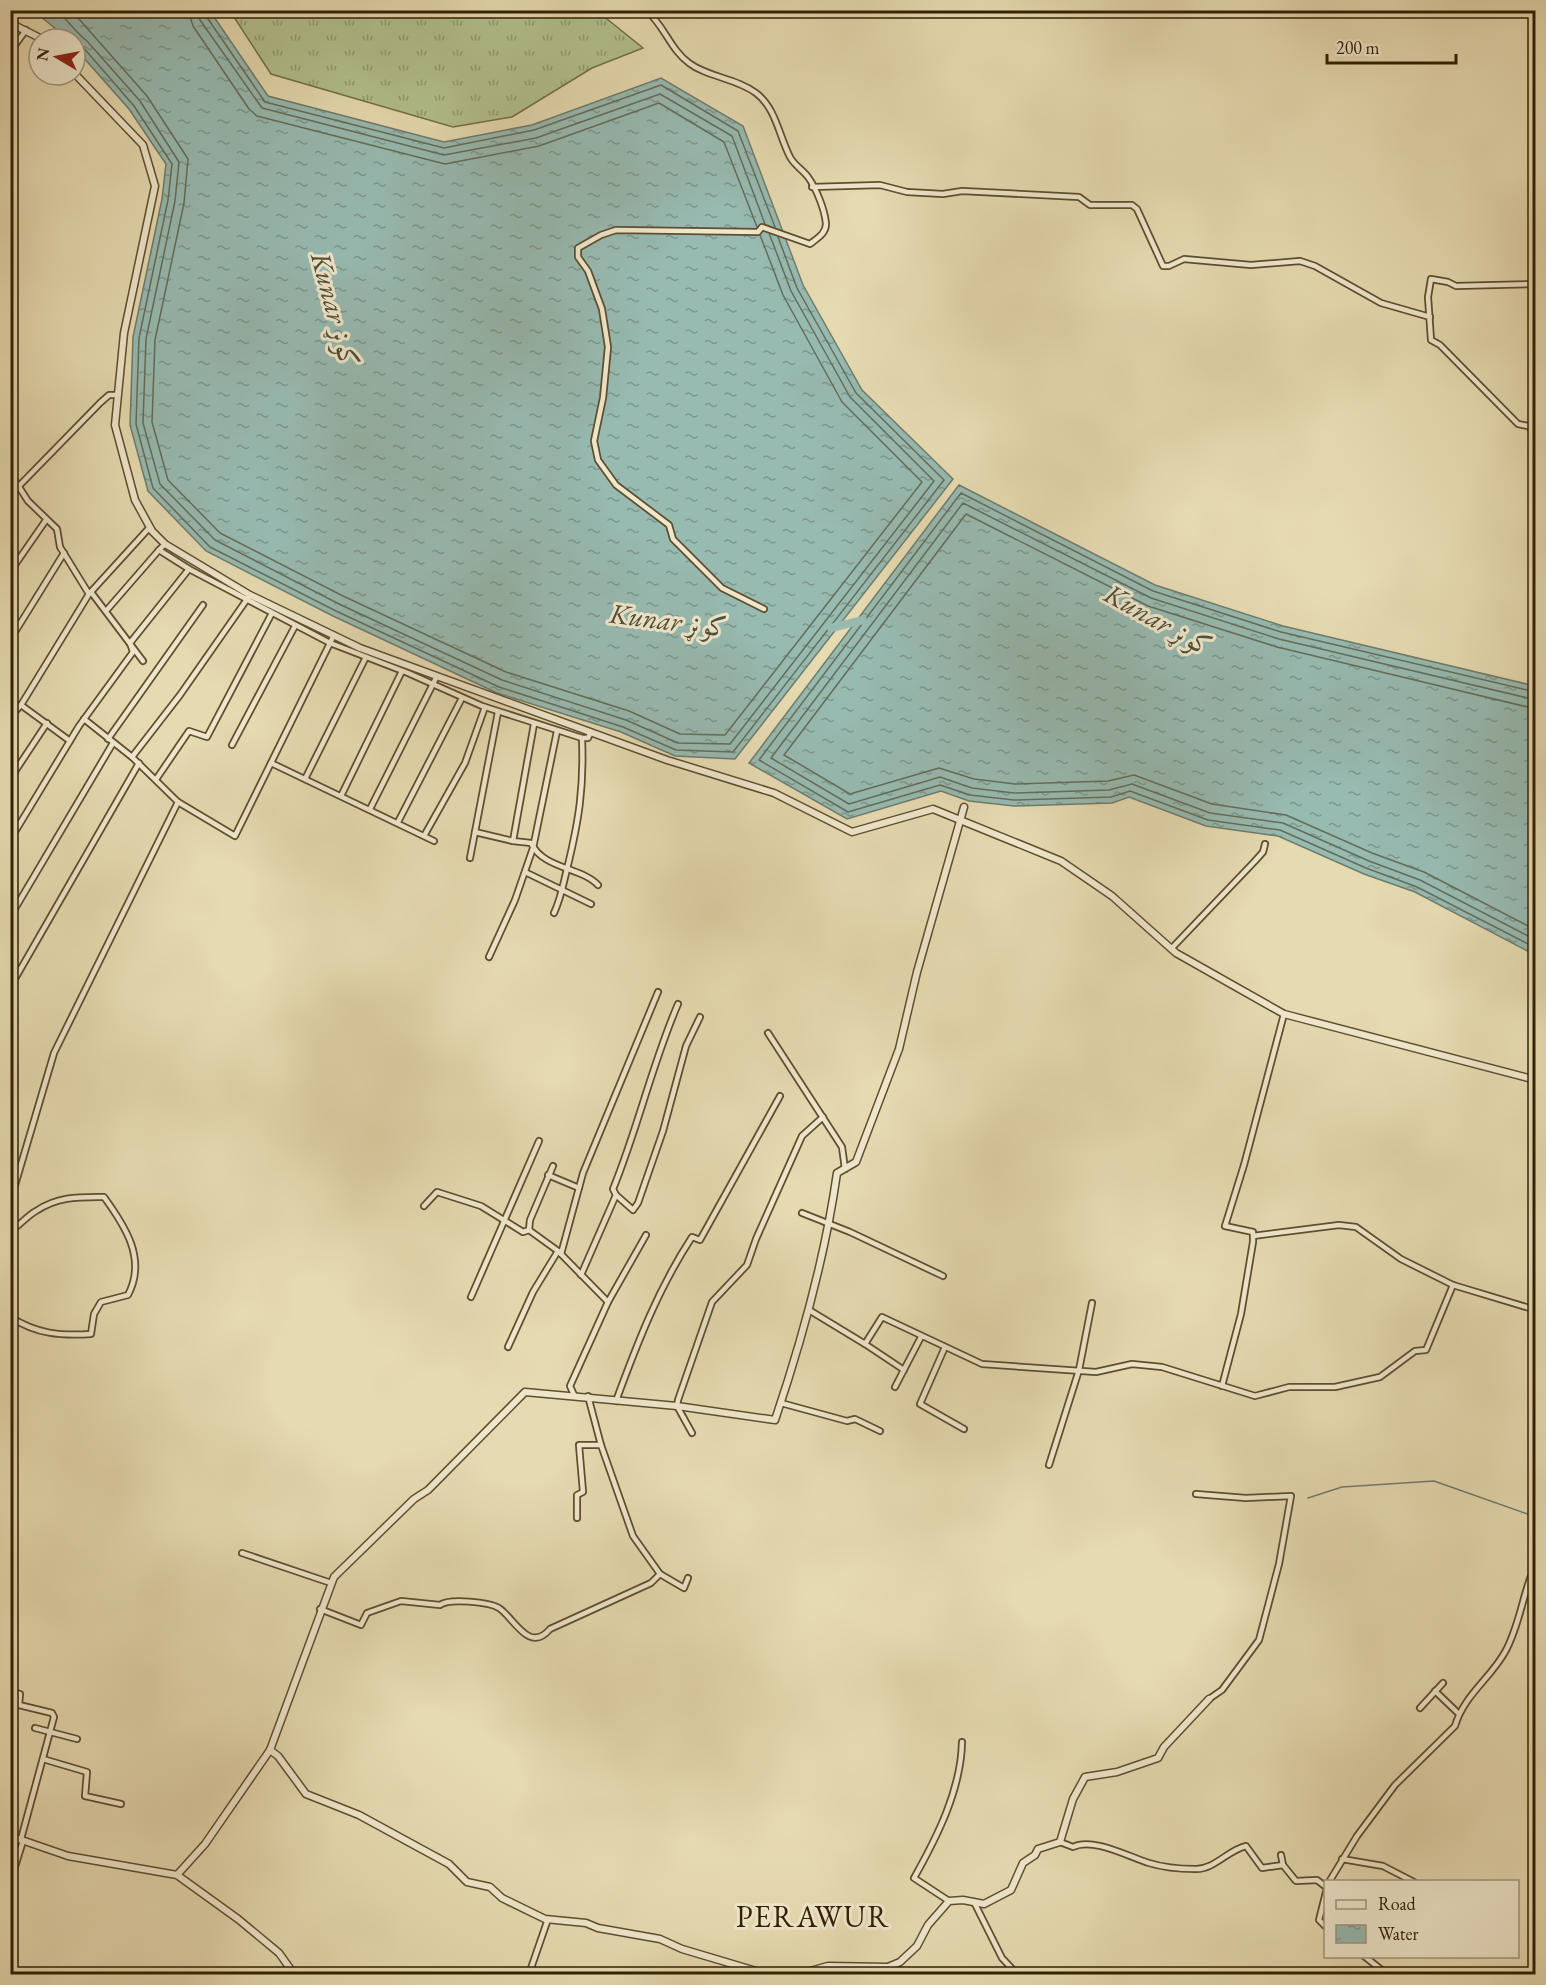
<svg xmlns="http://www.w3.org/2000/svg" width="1546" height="1985" viewBox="0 0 1546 1985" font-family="'EB Garamond',Amiri,serif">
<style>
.grass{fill:url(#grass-tufts);stroke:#727049;stroke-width:1.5}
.water{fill:url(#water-ripples);stroke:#6f7c6c;stroke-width:1.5}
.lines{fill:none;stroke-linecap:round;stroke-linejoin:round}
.shore{stroke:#646d5a;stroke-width:1.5}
.stream{stroke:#6f7c6c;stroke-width:1.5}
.river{stroke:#97bab1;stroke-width:8}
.minor-casing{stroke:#5f4e2f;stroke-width:8}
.tertiary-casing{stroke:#5f4e2f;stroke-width:9}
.minor{stroke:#efe7cc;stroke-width:4.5}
.tertiary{stroke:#efe7cc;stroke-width:6}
.labels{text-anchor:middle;stroke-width:6;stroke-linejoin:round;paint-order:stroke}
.water-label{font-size:28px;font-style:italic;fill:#504e38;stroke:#efe7cc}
.quarter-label{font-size:30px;letter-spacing:1.5px;fill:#322004;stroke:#efe7cc}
</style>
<defs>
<pattern id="grass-tufts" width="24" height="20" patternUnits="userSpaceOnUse" patternTransform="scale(1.5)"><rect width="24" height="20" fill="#b2c08e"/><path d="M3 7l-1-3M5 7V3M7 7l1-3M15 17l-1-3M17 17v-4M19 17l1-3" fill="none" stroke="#919c72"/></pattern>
<pattern id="water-ripples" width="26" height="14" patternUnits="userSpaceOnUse" patternTransform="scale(1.5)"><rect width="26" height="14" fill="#97bab1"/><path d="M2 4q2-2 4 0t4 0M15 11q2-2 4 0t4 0" fill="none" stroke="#7c978e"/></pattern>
</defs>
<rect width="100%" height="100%" fill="#e6dab1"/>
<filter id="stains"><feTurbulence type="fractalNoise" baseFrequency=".00333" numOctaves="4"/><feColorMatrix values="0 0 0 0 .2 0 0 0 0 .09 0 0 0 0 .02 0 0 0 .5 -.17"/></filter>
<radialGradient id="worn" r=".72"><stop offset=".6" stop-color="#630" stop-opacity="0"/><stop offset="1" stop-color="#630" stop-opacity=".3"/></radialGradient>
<polygon class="grass" points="230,11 597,11 643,48 592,68 512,117 453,127 271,74"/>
<g class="water">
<polygon points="34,11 210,11 268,96 444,142 532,125 661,78 743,126 803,285 862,390 953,479 735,759 675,756 621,732 497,693 333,616 206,551 148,491 130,425 133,337 162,199 166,164 129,109 75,48 75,39 68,39"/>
<polygon points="959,485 1155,585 1283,626 1535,686 1535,955 1415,892 1364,874 1278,836 1206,826 1129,797 1112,803 1014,806 969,801 941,791 847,819 749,763"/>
</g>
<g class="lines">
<g class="shore">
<path d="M56 10C68 20 76 33 87 41L140 101 179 162 175 201 146 339 143 423 160 484 215 540 339 604 502 680 626 720 678 743 730 744 934 481 850 397 791 291 769 233"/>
<polyline points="71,10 147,96 188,159 184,203 155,340 152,422 168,480 220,533 343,596 506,672 629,711 680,734 725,735 922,482 842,402 783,295 760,235"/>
<polyline points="188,10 193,26 249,109 257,116 445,164 539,146 659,103 724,142 757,227"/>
<polyline points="197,10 200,20 262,108 444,155 536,138 660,94 732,136 765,224"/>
<polyline points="205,10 206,16 265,102 444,148 534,130 661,85 738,131 775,227"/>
<polyline points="75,44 82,46 134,106 172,164 168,200 139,338 136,424 153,488 210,547 336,611 499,687 623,727 676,750 733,752 944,480 856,393 797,288 778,237"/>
<polyline points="1536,692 1281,632 1153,591 961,493 759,760 848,812 940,785 970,795 1014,800 1111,797 1130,791 1208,820 1280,830 1366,868 1417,887 1536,948"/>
<polyline points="1536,700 1279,639 1151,598 963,503 771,758 849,804 940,777 972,788 1014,793 1109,790 1132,784 1210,813 1283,823 1369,861 1420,880 1536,940"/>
<polyline points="1536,709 1277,647 1148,606 966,514 784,755 850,794 939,768 974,779 1015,784 1108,781 1134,775 1212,804 1286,815 1372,853 1424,872 1536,930"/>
</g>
<polyline class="stream" points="1308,1498 1342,1487 1434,1481 1536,1517"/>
<polyline class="river" points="831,628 863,620"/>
<g class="minor-casing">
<g id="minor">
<path d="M646 10C664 25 670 49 689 63 707 77 736 78 756 93 776 108 779 136 790 157 794 165 803 170 808 177 816 188 825 210 826 224 826 234 816 239 810 244L762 227 758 232 616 230 601 235 578 248V257L588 271 602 309 608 347 603 398 594 441 598 460 616 485 669 525 673 539 722 588 764 609"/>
<polyline points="10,52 26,30"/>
<polyline points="812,187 880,185 907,192 943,194 962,191 1079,197 1090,205 1132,205 1137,209 1163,266 1169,266 1184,259 1251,265 1300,261 1315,266 1381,303 1430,317"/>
<polyline points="1536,284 1456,286 1448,282 1431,279 1428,297 1431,340 1440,345 1518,424 1528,426 1536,434"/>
<polyline points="10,473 28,501 57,529 60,547 89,594 150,527"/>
<polyline points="18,487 100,403 109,395 118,395"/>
<polyline points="165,544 159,550 189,569 330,643 408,673 482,706 582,738 588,738 591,732"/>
<polyline points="10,572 46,520"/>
<polyline points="91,592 143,661"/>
<polyline points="106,611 159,550"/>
<polyline points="10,640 64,553"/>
<polyline points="21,705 70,741"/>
<polyline points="10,717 21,705 89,594"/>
<polyline points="84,719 132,757"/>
<path d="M534 724 513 841 531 843C543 869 581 867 598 885"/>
<polyline points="108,739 203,605"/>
<polyline points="232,745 295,626"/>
<polyline points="271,763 434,841"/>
<polyline points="157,778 189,731 207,737 272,613"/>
<polyline points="10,779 47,723"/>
<polyline points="305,779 366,657"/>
<polyline points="341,796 402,671"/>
<polyline points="178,802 235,836 334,635"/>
<polyline points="370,809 437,676"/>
<polyline points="398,822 462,698"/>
<polyline points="475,832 513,841"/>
<polyline points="424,836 465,763 485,707"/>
<polyline points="10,840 79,726 133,652 130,643 189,569"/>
<polyline points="470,858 498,712"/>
<polyline points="525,872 591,904"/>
<path d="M554 913C561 898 563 885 567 869 579 820 584 788 582 738"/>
<polyline points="10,917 113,743"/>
<polyline points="1171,949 1255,861 1263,852 1265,844"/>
<polyline points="489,957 515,900 533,848 557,731"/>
<polyline points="16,977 139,763"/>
<polyline points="768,1033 842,1147 845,1169"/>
<polyline points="548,1175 579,1188"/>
<polyline points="616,1195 633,1210 638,1203 663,1131 686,1046 700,1017"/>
<polyline points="10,1202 54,1053 178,802 132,757 180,695 250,595"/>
<polyline points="424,1206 437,1192 481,1206 523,1232 529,1230 558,1251 608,1302 570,1386 574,1395"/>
<polyline points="802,1213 850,1232 943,1276"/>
<polyline points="529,1230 530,1220 553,1166"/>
<path d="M10 1232C20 1225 27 1216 36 1211 58 1196 79 1197 104 1197 125 1226 147 1259 128 1295L101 1302 94 1314 91 1334C60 1336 37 1334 10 1317"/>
<polyline points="1253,1236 1339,1225 1356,1227 1401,1259 1453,1285"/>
<path d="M581 1275 616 1195 613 1189C638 1128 652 1064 678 1004"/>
<polyline points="471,1297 539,1141"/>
<polyline points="608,1302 646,1235"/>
<polyline points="809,1310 865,1344 882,1317 982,1364 1096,1372 1132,1364 1162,1367 1255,1396 1289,1387 1335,1387 1380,1377 1415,1351 1426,1350 1453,1285 1536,1310"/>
<polyline points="865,1344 904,1370"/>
<polyline points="508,1347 533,1292 558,1251 561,1254 583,1173 658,992"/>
<polyline points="945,1347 920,1404 964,1429"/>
<polyline points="1222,1386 1241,1314 1253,1242 1253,1232 1225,1226 1244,1165 1284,1014"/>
<polyline points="895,1387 921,1337"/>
<path d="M616 1401C637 1344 658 1289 692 1237L700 1240 780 1096"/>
<polyline points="781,1403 847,1421 855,1419 880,1431"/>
<polyline points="692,1433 677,1406 678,1400 712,1302 747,1265 756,1239 802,1136 823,1117"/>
<polyline points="1049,1465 1079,1370 1092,1303"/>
<polyline points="1196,1494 1246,1498 1291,1496 1279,1564 1259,1640 1222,1690 1209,1699"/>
<polyline points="577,1518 577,1495 583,1492 579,1445 601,1445"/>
<polyline points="242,1553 331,1583"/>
<polyline points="660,1574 684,1588 688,1578"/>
<path d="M320 1609 361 1625 367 1613 401 1601 440 1605C449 1598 489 1602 499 1608 514 1618 529 1654 550 1629L651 1583 660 1574 633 1536 601 1445 588 1396"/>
<polyline points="10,1691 20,1694 19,1705 52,1713 54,1717 21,1839"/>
<polyline points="1435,1691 1459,1714"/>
<polyline points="1420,1708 1443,1683"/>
<polyline points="35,1728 77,1739"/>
<polyline points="43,1759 87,1772 85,1796 121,1804"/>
<path d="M1060 1842 1073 1847C1093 1837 1129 1857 1149 1863 1162 1867 1181 1869 1195 1869 1214 1870 1228 1850 1246 1846L1262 1868 1283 1865"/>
<polyline points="1281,1855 1283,1865 1296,1881 1317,1880 1326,1887"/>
<polyline points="1342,1859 1383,1866 1414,1882"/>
<polyline points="14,1870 23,1841"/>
<path d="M1329 1882 1357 1836 1395 1785 1455 1726C1464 1695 1490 1679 1505 1652 1518 1629 1522 1600 1531 1576"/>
<polyline points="1326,1892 1319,1920 1326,1927"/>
<path d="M949 1901 914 1878C937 1837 961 1790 962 1742"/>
<polyline points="974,1902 1002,1958 1017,1974"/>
<polyline points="1364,1956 1383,1971"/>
<polyline points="529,1974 548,1919"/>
</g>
</g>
<g class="tertiary-casing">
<g id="tertiary">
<polyline points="10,23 42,39"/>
<polyline points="75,74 143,145 155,186 124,333 115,425 135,500 152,531 165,544 250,595 360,648 667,760 774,793 852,832 933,809 1061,861 1112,896 1176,953 1284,1014 1536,1080"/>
<polyline points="270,1750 278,1756 306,1794 359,1815 449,1864 467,1882 490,1887 502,1898 545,1919 586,1923 598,1928 660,1939 682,1949 766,1974"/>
<polyline points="10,1836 68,1856 177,1875 238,1919 279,1953 294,1974"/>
<path d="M177 1875 205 1844 270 1750 334 1577 414 1499 428 1490 525 1392 677 1406 775 1420C802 1340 825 1258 837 1173L856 1162 899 1049 917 972 964 807"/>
<polyline points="800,1974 828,1966 888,1967 900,1962 917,1946 928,1925 949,1901 963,1900 984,1904 1011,1890 1023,1863 1035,1855 1038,1849 1060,1842 1073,1799 1085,1777 1117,1772 1158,1758 1164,1747 1209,1699"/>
</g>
</g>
<use href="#minor" class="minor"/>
<use href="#tertiary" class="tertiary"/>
</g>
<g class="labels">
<g class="water-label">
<text transform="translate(336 311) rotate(75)" y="10">Kunar کونړ</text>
<text transform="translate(670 620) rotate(7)" y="10">Kunar کونړ</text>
<text transform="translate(1160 620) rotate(29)" y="10">Kunar کونړ</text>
</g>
<g class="quarter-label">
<text x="813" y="1927">PERAWUR</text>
</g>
</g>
<rect width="1546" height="1985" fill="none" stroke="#e6dab1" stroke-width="36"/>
<rect x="12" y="12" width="1522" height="1961" fill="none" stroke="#322004" stroke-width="3"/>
<rect x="18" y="18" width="1510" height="1949" fill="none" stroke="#322004" stroke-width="1.5"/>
<rect x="1324" y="1880" width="195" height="78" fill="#efe7cc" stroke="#a3977c" stroke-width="1.5"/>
<rect x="1336" y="1900" width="30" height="9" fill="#efe7cc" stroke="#a3977c" stroke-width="1.5"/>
<text x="1378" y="1910" font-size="18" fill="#322004">Road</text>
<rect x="1336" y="1925" width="30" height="18" fill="url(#water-ripples)" stroke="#a3977c" stroke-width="1.5"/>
<text x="1378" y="1940" font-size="18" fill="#322004">Water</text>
<g transform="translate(57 57) rotate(280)"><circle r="28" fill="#efe7cc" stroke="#a3977c" stroke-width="1.5"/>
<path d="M0-4.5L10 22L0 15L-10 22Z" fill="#8f2418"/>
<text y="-9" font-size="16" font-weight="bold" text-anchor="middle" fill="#322004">N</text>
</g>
<path d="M1327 54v9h129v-9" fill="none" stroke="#322004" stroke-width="3"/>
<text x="1336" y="54" font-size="18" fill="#322004" stroke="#efe7cc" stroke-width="4.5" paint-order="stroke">200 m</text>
<rect width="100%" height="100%" filter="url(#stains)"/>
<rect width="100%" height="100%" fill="url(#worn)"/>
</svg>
